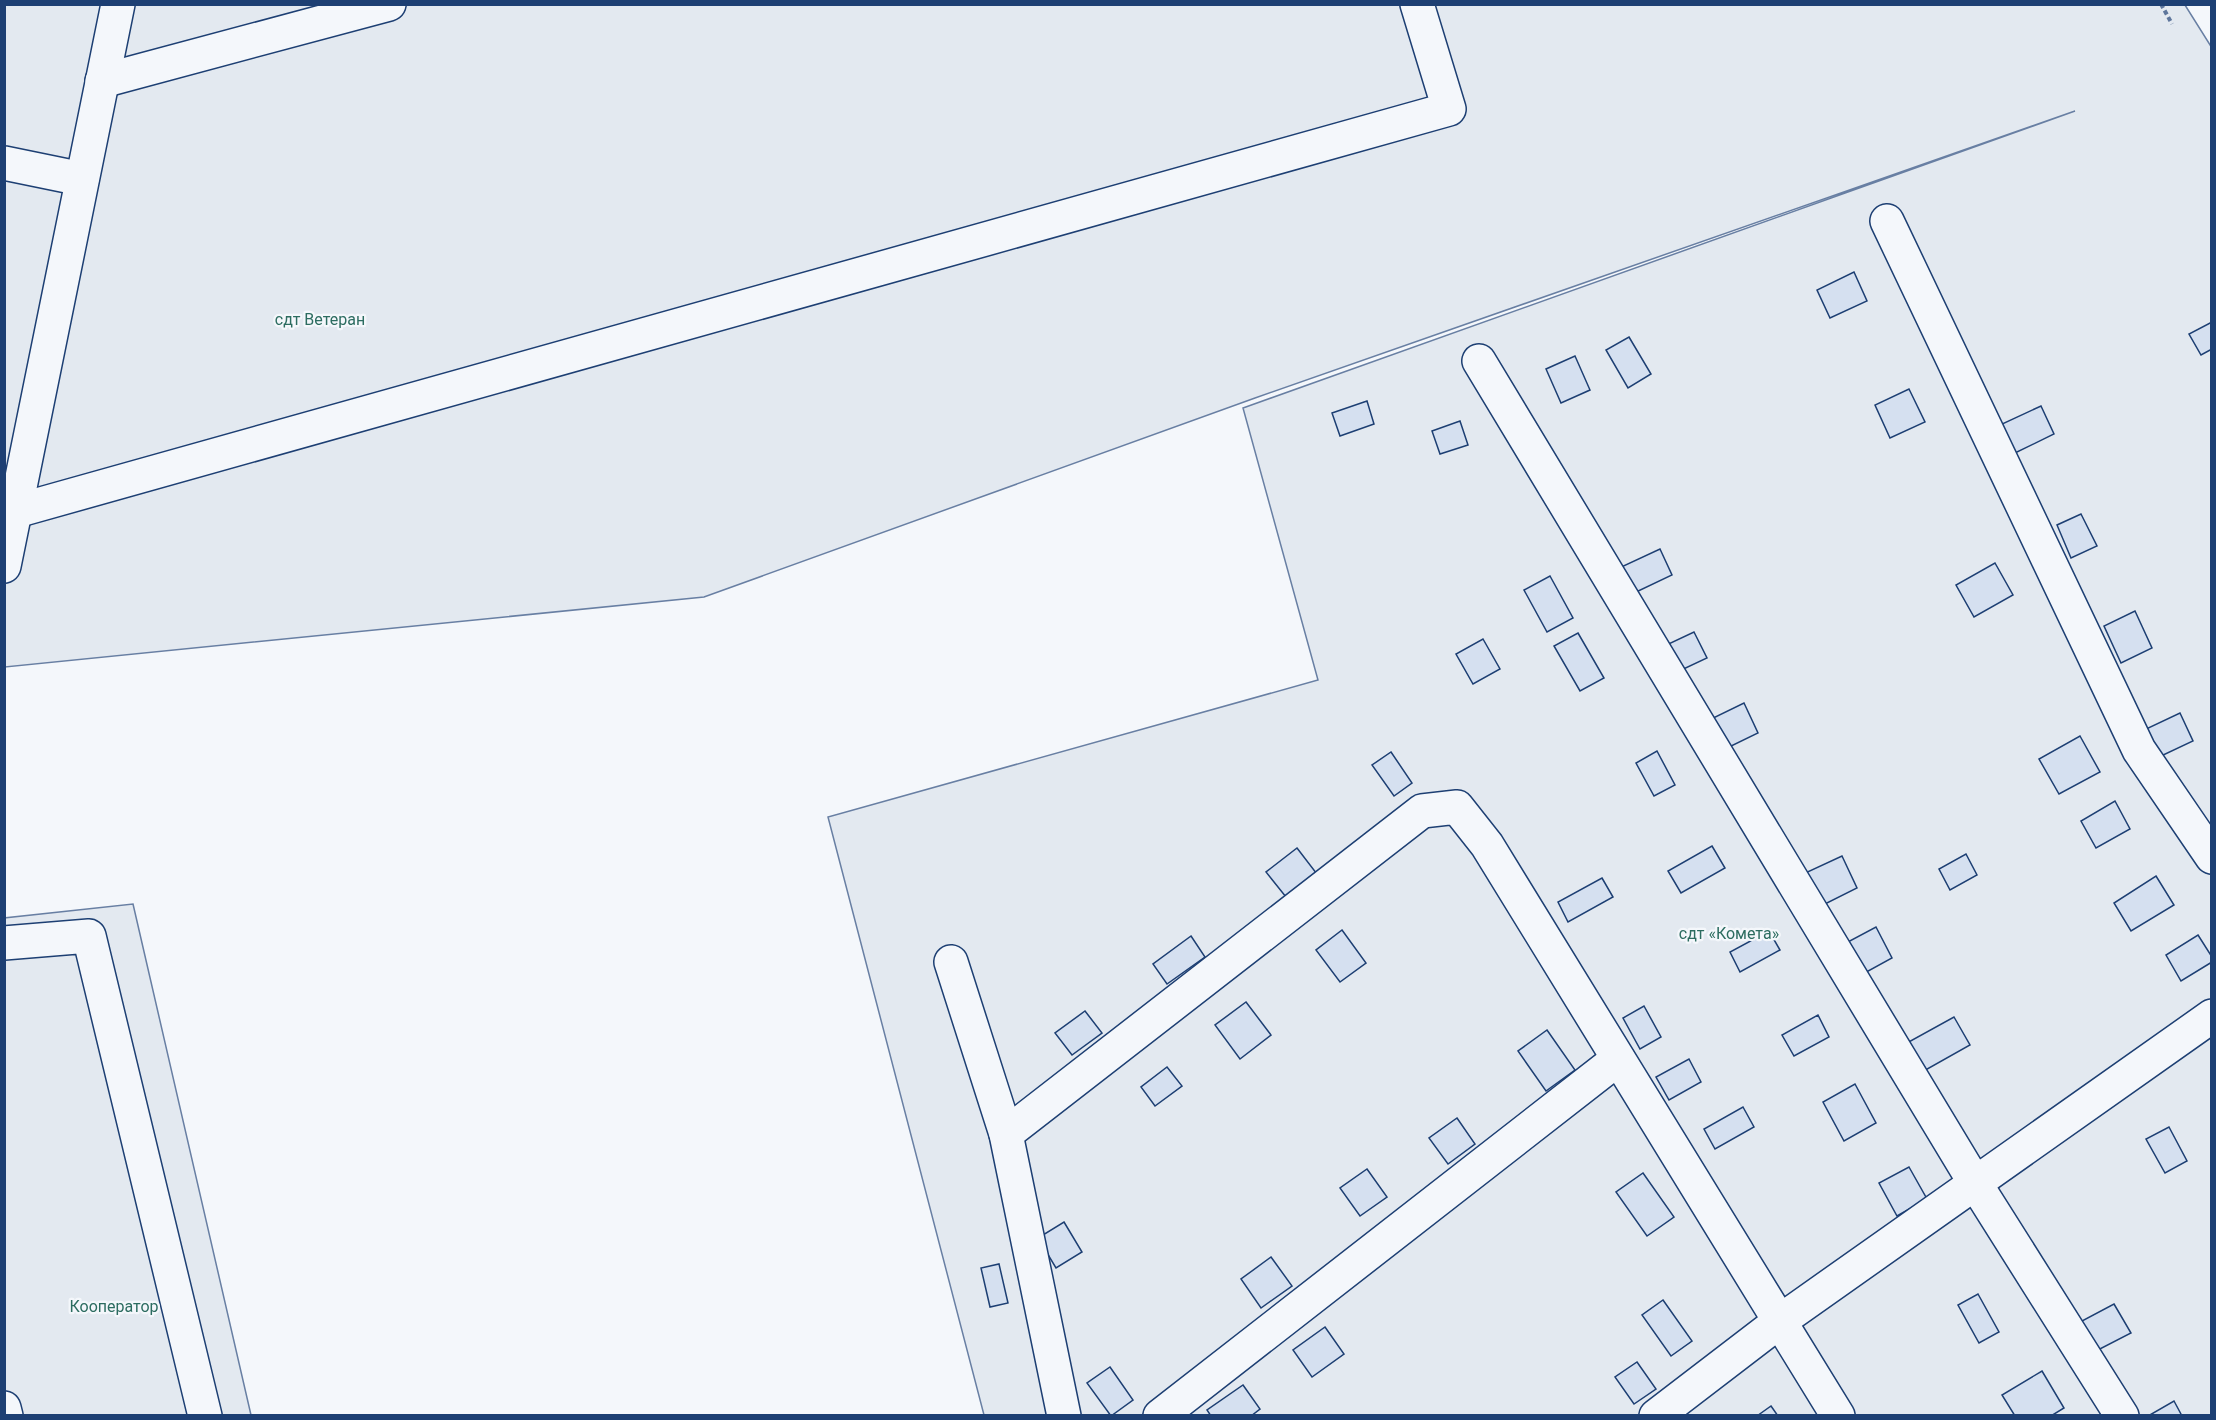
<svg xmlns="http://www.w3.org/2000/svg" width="2216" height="1420" viewBox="0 0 2216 1420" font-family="Roboto,sans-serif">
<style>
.green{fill:#e3e9f0;stroke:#687fa3;stroke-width:1.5}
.building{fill:#d5e0f0;stroke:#1d3f73;stroke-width:1.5}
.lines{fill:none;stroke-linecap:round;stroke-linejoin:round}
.minor-casing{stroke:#1d3f73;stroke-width:36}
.path{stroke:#5e769c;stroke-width:4;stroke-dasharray:4.5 3;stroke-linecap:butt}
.minor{stroke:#f4f7fb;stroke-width:33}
.labels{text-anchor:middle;stroke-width:4.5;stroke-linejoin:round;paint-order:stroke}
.park-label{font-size:16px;fill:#2c6c60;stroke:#f4f7fb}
</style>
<rect width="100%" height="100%" fill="#f4f7fb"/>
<g class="green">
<polygon points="5,5 2185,5 2212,48 2211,1415 984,1415 828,817 1318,680 1243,408 2075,111 1255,398 704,597 5,667"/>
<polygon points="133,904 251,1415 5,1415 4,918"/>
</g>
<g class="building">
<polygon points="1854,272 1867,301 1830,318 1817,290"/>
<polygon points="2212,322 2212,349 2201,355 2189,334"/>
<polygon points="1629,337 1651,374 1628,388 1606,350"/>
<polygon points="1575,356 1590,390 1561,403 1546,369"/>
<polygon points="1909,389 1925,422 1890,438 1875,405"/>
<polygon points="1367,401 1374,424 1340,436 1332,413"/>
<polygon points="2041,406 2054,434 2015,453 2002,424"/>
<polygon points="1460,421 1468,445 1440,454 1432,431"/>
<polygon points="2081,514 2097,546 2071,558 2057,525"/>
<polygon points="1660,549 1672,575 1632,594 1619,568"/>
<polygon points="1995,563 2013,595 1974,617 1956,585"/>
<polygon points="1550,576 1573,618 1547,632 1524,590"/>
<polygon points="2135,611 2152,648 2121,663 2104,626"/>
<polygon points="1694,632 1707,658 1675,673 1662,647"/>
<polygon points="1578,633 1604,678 1580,691 1554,646"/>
<polygon points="1483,639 1500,669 1473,684 1456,654"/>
<polygon points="1744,703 1758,733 1723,750 1709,720"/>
<polygon points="2180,713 2193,741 2159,757 2146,729"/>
<polygon points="2080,736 2100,772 2059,794 2039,759"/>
<polygon points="1657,751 1675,785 1654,796 1636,763"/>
<polygon points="1391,752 1412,783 1394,796 1372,765"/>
<polygon points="2115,801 2130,829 2096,848 2081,821"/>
<polygon points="1712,846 1725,868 1681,893 1668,871"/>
<polygon points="1297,848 1317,874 1286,897 1266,872"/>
<polygon points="1966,854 1977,875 1950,890 1939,869"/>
<polygon points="1842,856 1857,888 1819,907 1803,874"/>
<polygon points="2156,876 2174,905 2131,931 2114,903"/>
<polygon points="1602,878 1613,897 1568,922 1558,902"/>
<polygon points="1876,927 1892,958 1861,975 1844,944"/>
<polygon points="1342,930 1366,963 1340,982 1316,950"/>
<polygon points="1769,931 1780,950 1740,972 1730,952"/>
<polygon points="2198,935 2212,957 2212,962 2181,981 2166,955"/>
<polygon points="1191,936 1205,957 1167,984 1153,964"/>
<polygon points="1246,1002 1271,1035 1240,1059 1215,1025"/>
<polygon points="1644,1006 1661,1037 1640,1049 1623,1018"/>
<polygon points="1085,1011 1102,1033 1072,1055 1055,1033"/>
<polygon points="1818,1015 1829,1037 1794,1056 1782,1035"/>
<polygon points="1954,1017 1970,1045 1922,1072 1905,1044"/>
<polygon points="1547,1030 1575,1070 1546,1091 1518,1051"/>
<polygon points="1689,1059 1701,1082 1669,1100 1656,1077"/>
<polygon points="1167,1067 1182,1086 1155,1106 1141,1087"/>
<polygon points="1855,1084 1876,1123 1844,1141 1823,1102"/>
<polygon points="1743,1107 1754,1127 1715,1149 1704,1129"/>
<polygon points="1457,1118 1475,1144 1448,1164 1429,1138"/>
<polygon points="2169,1127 2187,1161 2165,1173 2146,1139"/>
<polygon points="1909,1167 1927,1199 1897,1216 1879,1183"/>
<polygon points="1367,1169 1387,1197 1360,1216 1340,1188"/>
<polygon points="1643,1173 1674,1217 1647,1236 1616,1192"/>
<polygon points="1064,1222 1082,1252 1056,1268 1038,1238"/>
<polygon points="1271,1257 1292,1286 1261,1308 1241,1279"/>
<polygon points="999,1264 1008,1303 990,1307 981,1268"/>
<polygon points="1978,1294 1999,1332 1979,1343 1958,1305"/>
<polygon points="1663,1300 1692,1341 1671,1356 1642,1315"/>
<polygon points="2114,1304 2131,1333 2096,1351 2080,1322"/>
<polygon points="1325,1327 1344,1354 1312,1377 1293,1350"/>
<polygon points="1637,1362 1656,1389 1634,1404 1615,1377"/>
<polygon points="1110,1367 1133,1400 1111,1416 1087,1383"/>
<polygon points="2042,1371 2064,1408 2051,1416 2015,1416 2002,1395"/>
<polygon points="1243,1385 1260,1409 1251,1416 1211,1416 1207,1410"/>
<polygon points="2174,1401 2182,1416 2148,1416"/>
<polygon points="1771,1406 1778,1416 1757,1416"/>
</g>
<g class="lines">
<g class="minor-casing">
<g id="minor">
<polyline points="102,81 389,4"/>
<polyline points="4,163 82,179"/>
<polyline points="1887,221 2139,750 2212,857"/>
<polyline points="1479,361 1975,1183 2122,1416"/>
<polyline points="16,511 1449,109 1417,4"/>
<polyline points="4,566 118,4"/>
<polyline points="4,943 89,936 205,1416"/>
<polyline points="951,962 1006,1134 1064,1416"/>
<polyline points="1006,1134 1422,811 1457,807 1487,845 1838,1416"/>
<polyline points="4,1408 6,1416"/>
<polyline points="1160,1416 1618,1059"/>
<polyline points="1656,1416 1780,1321 2212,1016"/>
</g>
</g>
<polyline class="path" points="2161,4 2172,24"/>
<use href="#minor" class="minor"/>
</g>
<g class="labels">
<g class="park-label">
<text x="320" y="325">сдт Ветеран</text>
<text x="1729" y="939">сдт «Комета»</text>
<text x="114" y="1312">Кооператор</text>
</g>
</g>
<rect width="2216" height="1420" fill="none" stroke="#1d3f73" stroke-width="12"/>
</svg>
